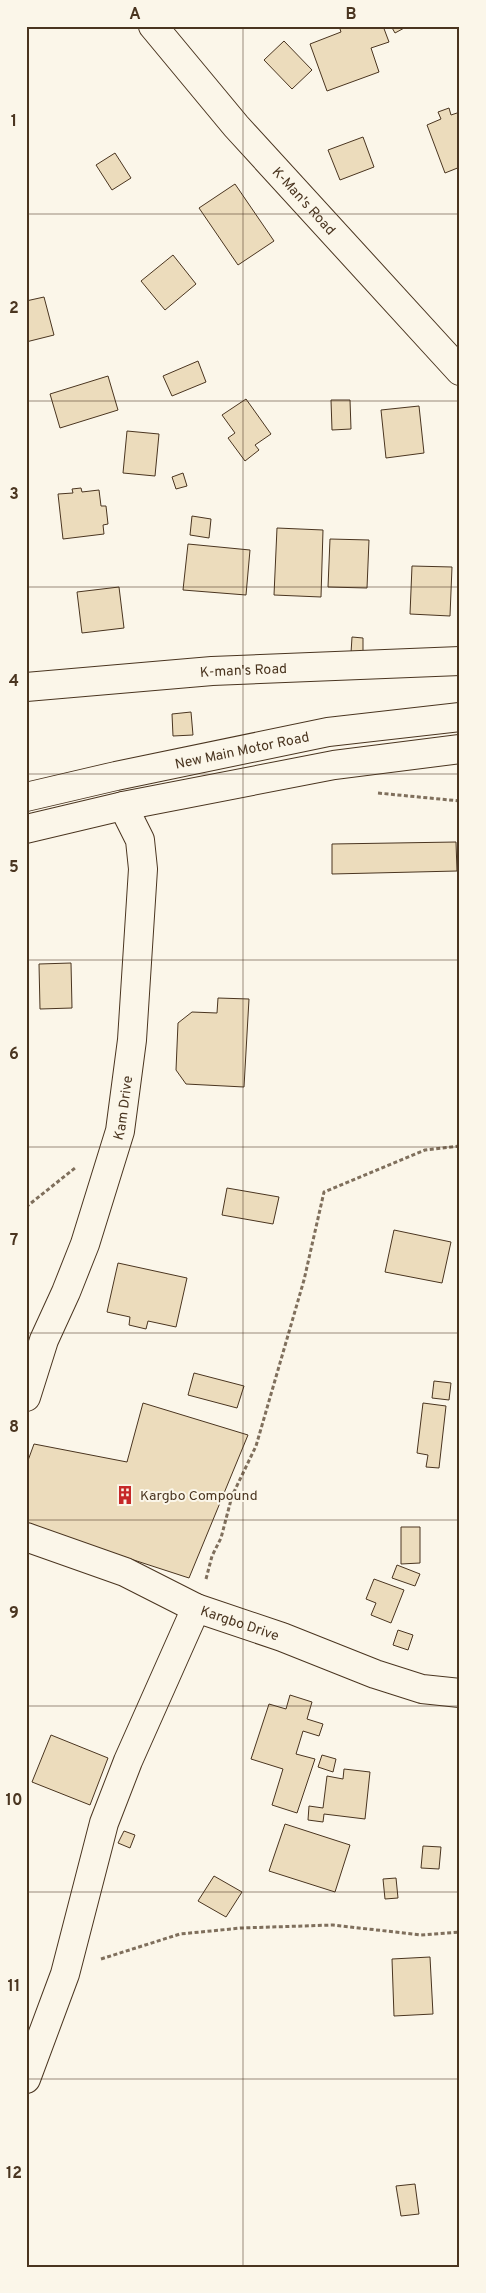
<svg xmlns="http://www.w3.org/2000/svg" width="486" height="2293" viewBox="0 0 486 2293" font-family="Overpass,sans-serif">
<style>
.building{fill:#ecdcbc;stroke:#4a3520}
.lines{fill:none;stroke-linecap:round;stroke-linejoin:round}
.minor-casing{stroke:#4a3520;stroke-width:30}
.highway-casing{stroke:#4a3520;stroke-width:30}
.path{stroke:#7f6f5c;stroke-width:3;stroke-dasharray:4 2.5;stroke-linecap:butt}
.minor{stroke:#fbf6e9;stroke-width:28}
.highway{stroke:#fbf6e9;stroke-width:28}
.grid{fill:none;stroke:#4a3520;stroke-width:1;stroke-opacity:0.55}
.labels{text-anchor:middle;stroke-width:4;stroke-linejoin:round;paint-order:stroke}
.street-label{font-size:14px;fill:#4a3520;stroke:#fbf6e9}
.poi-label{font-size:14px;fill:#4a3520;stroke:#fbf6e9;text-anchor:start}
.neatline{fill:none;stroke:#4a3520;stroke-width:2}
.grid-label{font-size:16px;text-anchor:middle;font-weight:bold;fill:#4a3520}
</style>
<rect width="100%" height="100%" fill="#fbf6e9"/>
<g class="building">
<polygon points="339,26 383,26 389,42 371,48 379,72 327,91 310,44 341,32"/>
<polygon points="391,26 405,26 406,27 395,33"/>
<polygon points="284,41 312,70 292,89 264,60"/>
<polygon points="449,108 451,115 460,112 460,167 445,173 427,125 441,119 438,112"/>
<polygon points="363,137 374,167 340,180 328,150"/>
<polygon points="115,153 131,178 112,190 96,165"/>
<polygon points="235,184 274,241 238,265 199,208"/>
<polygon points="173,255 196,284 165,310 141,281"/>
<polygon points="44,297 54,335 26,342 26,301"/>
<polygon points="198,361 206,382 172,396 163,376"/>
<polygon points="108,376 118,410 60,428 50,394"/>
<polygon points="246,399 271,434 255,445 259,450 245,461 228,438 235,433 222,415"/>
<polygon points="331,400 350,400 351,429 332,430"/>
<polygon points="419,406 424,453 386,458 381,410"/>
<polygon points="127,431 159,434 155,476 123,473"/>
<polygon points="183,473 187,486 176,489 172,477"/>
<polygon points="81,488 82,492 99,490 101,506 106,506 108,524 103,525 104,534 63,539 58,494 73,493 72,489"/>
<polygon points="192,516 211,519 209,538 190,535"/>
<polygon points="277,528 323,530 321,597 274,595"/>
<polygon points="330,539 369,540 367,588 328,587"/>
<polygon points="188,544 250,550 246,595 183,590"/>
<polygon points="412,566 452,567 450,616 410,614"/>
<polygon points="119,587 124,628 82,633 77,592"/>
<polygon points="352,637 363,638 363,653 351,653"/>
<polygon points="191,712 193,735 173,736 172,714"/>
<polygon points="456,842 457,871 332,874 332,844"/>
<polygon points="71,963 72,1008 40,1009 39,964"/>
<polygon points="218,998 249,999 244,1087 186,1084 176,1070 178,1023 192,1012 217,1013"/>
<polygon points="227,1188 279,1197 273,1224 222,1215"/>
<polygon points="394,1230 451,1242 442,1283 385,1272"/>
<polygon points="118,1263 187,1278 176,1327 148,1321 146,1329 129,1325 130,1317 107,1312"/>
<polygon points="194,1373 244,1386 237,1408 188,1395"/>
<polygon points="434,1381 451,1383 449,1400 432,1398"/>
<polygon points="143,1403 248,1435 189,1578 26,1525 26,1466 34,1444 127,1462"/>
<polygon points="423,1403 446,1406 439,1468 426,1467 428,1455 417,1453"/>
<polygon points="401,1527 420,1527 420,1563 401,1564"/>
<polygon points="397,1565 420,1574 415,1586 392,1578"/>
<polygon points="374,1579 404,1590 391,1623 371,1615 376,1603 366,1599"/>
<polygon points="398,1630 413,1635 408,1650 393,1645"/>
<polygon points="290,1695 312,1702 307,1719 323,1724 319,1736 303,1731 296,1754 315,1759 297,1813 272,1805 283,1769 251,1759 269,1704 286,1709"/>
<polygon points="51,1735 108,1758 90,1805 32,1782"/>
<polygon points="322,1755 336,1759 333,1772 318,1767"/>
<polygon points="344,1769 370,1772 365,1819 324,1814 323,1822 308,1820 309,1806 323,1808 327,1776 343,1779"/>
<polygon points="285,1824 350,1845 335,1892 269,1871"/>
<polygon points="124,1831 135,1835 130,1848 118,1843"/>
<polygon points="423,1846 441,1847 439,1869 421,1868"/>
<polygon points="214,1876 242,1892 226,1917 198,1901"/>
<polygon points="396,1878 398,1898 385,1899 383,1879"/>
<polygon points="430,1957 433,2014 394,2016 392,1959"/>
<polygon points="415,2184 419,2214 401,2216 396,2186"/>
</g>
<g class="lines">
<g class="minor-casing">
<g id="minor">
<path id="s1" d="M153 26 236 126 460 371"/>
<path id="s2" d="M26 687 212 671 460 661"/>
<path id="s3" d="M26 1397 44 1340 66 1292 85 1244 120 1131 132 1040 143 869 140 840 123 806"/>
<path id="s4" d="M26 1537 125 1572 196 1608 282 1637 375 1674 422 1689 460 1693"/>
<polyline points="26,2079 65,1974 104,1823 128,1761 196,1608"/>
</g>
</g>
<g class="highway-casing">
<g id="highway">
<path id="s5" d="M26 797 116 776 328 732 460 717"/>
<polyline points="26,829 123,806 334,765 460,749"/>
</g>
</g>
<g class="path">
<polyline points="378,793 460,801"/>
<polyline points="26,1207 75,1168"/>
<polyline points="206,1579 212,1556 221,1538 232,1496 256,1446 304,1280 324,1192 425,1150 460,1146"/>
<polyline points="101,1959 180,1934 241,1928 333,1925 421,1935 460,1932"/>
</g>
<use href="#minor" class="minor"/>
<use href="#highway" class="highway"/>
</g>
<path class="grid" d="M243 26V2267M26 214H460M26 401H460M26 587H460M26 774H460M26 960H460M26 1147H460M26 1333H460M26 1520H460M26 1706H460M26 1892H460M26 2079H460"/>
<defs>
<g id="building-bare" transform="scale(1.5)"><path d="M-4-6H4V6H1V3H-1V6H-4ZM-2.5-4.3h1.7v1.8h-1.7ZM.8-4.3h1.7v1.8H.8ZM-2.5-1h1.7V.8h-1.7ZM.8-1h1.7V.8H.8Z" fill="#c62828" stroke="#fbf6e9" stroke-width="2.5" paint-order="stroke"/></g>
</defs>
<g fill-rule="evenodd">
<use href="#building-bare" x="125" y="1495"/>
</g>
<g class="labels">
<g class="street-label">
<text dy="5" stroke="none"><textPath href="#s1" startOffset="231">K-Man's Road</textPath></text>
<text dy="5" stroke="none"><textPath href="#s2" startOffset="218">K-man's Road</textPath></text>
<text dy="5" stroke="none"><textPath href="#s5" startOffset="221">New Main Motor Road</textPath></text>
<text dy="5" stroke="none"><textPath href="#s3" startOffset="306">Kam Drive</textPath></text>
<text dy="5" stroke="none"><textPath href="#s4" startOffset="231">Kargbo Drive</textPath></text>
</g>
<g class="poi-label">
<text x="140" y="1500">Kargbo Compound</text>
</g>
</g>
<rect width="486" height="2293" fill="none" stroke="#fbf6e9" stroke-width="55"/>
<rect x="28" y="28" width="430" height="2238" class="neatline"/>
<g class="grid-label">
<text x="135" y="19">A</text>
<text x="351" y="19">B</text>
<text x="14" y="126">1</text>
<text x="14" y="313">2</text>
<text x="14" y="499">3</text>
<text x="14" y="686">4</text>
<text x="14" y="872">5</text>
<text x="14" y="1059">6</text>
<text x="14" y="1245">7</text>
<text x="14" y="1432">8</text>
<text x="14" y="1618">9</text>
<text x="14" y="1805">10</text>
<text x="14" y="1991">11</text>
<text x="14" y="2178">12</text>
</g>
</svg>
